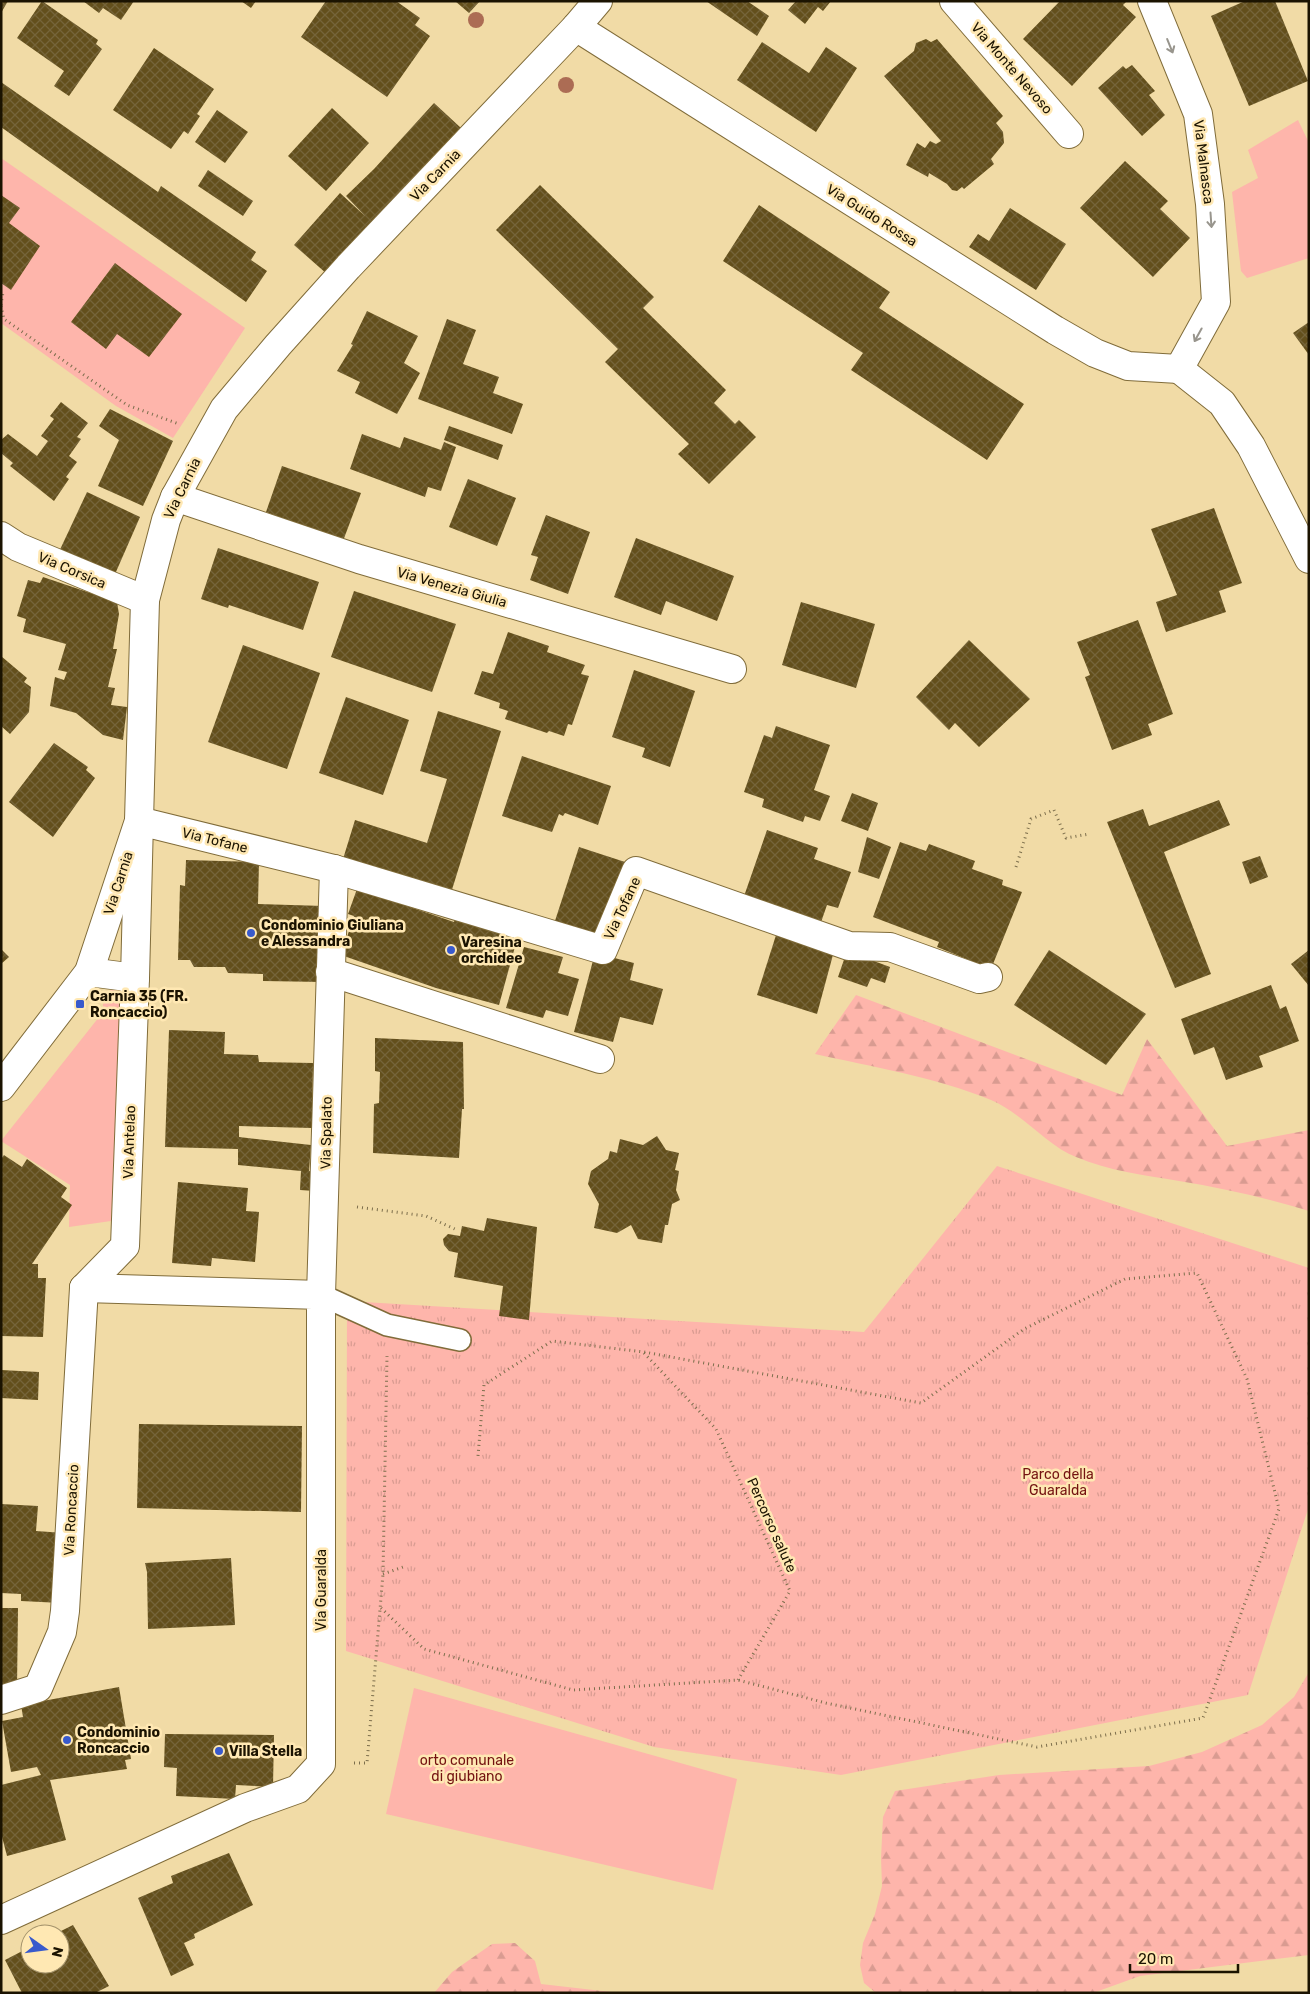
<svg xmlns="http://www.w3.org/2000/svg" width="1310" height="1994" viewBox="0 0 1310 1994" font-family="Rubik,sans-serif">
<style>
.green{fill:#feb5ab}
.forest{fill:url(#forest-firs)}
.park{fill:url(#park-tufts)}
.building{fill:url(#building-cross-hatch)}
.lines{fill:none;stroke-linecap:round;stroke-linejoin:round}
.service-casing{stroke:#806c3a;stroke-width:24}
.minor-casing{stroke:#806c3a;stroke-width:30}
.path{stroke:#7c6e4c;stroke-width:3;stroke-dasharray:1 4;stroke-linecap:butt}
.service{stroke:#fff;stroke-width:21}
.minor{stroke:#fff;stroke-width:28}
.tree{fill:#ac6c54}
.oneway{stroke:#98958d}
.poi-dot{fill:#395acc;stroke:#ffe8b3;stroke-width:2}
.labels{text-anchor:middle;stroke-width:5;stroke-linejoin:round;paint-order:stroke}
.street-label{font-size:14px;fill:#1b1301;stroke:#ffe8b3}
.poi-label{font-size:14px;font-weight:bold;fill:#1b1301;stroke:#ffe8b3;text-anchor:start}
.park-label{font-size:14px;fill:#741211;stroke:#ffe8b3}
</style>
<defs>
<pattern id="forest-firs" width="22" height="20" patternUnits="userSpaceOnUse" patternTransform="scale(1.25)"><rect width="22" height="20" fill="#feb5ab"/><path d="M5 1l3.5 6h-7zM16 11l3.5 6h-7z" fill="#d99b91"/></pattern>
<pattern id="park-tufts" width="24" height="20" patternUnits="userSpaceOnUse" patternTransform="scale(1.25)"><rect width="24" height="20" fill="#feb5ab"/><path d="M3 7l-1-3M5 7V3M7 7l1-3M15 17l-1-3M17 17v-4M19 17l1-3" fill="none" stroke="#d99b91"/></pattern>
<pattern id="building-cross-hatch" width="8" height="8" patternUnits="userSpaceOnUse" patternTransform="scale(1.25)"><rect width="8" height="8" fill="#634f1c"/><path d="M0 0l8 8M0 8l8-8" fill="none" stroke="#75643a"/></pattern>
</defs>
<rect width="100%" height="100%" fill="#f1dba6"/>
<g class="green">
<polygon points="1298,120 1309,143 1309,258 1247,278 1241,271 1232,192 1258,178 1248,150"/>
<polygon points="1,158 245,328 173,438 116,406 1,323"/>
<polygon points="115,988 123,994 111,1221 69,1227 70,1185 1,1141 103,1012 103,994"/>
<polygon points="414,1688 737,1779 713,1890 386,1814"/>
</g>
<g class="forest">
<path d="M856 995 1122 1095 1147 1039 1227 1146 1309 1130V1211C1266 1198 1223 1188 1179 1181 1144 1175 1109 1171 1076 1157 1047 1146 1022 1113 991 1100 935 1077 873 1067 815 1054Z"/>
<polygon points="1309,1672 1309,1955 1140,1976 1093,1993 876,1993 864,1983 860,1965 863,1943 875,1914 882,1886 881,1858 883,1817 895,1791 999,1775 1149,1766 1202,1752 1262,1725 1294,1697"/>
<polygon points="515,1943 535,1961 541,1984 620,1993 434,1993 452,1972 492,1944"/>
</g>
<polygon class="park" points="997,1166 1309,1268 1309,1506 1248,1695 841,1775 654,1747 346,1651 347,1301 864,1332"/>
<g class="building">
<polygon points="1,1 8,1 1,13"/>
<polygon points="42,1 98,40 96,44 102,49 69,96 54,86 64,71 17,38"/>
<polygon points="83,1 134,1 121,20 103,8 99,13"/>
<polygon points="241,1 256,1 251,8"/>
<polygon points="326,1 396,1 420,18 415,25 430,36 387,97 301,37"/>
<polygon points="455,1 480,1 469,13"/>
<polygon points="706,1 747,1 769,16 757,36"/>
<polygon points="796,1 831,1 823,11 818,7 805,24 788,10"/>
<polygon points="1060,1 1127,1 1123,5 1136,17 1072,86 1023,39"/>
<polygon points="1245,1 1275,1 1308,81 1249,106 1211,16"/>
<polygon points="926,39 931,42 937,39 1003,116 996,123 1003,132 1004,143 991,159 994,164 964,189 962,187 957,191 952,190 947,184 929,173 928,177 906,165 917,143 925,148 930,141 936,144 941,141 884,76 914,51 916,43"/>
<polygon points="762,42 809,73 826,47 857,68 816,132 737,80"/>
<polygon points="154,48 214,89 197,114 200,116 188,134 184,131 171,149 113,110"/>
<polygon points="1132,65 1155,91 1149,95 1165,115 1142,136 1098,88 1123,66 1126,69"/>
<polygon points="1,82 158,192 161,186 256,252 251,260 267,271 246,302 1,127"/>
<polygon points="434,103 461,128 372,222 327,274 294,245 340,193 365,216 346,196 374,169"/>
<polygon points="332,108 369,143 326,191 288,156"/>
<polygon points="217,110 248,132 225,163 195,142"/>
<polygon points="1125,161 1168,201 1160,209 1190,238 1153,277 1080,208"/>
<polygon points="208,170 253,201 243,216 198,186"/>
<polygon points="540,185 654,297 643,308 726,390 714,403 735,424 739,420 756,437 709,484 678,454 689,444 605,362 618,349 496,230"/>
<polygon points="1,195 20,208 9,223 40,246 11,290 1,283"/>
<polygon points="759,205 890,292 879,308 1024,404 987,460 851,370 863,353 723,261"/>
<polygon points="1010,208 1066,244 1036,290 969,247 978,234 989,241"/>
<polygon points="115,263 182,314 149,357 117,334 106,349 71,322"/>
<polygon points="367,311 418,336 404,363 420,373 397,414 355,393 360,382 337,371 353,345 351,344"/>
<polygon points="447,319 476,330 463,364 499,377 493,393 523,404 512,434 418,399"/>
<polygon points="1309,322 1309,355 1293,333"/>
<polygon points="61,402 88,423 77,437 81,439 69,456 77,462 66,477 69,479 54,501 10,466 13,463 1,453 1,440 8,434 37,456 48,441 41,436 54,419 50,416"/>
<polygon points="110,409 173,441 143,506 98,486 119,440 99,426"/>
<polygon points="449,426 503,445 498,460 444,440"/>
<polygon points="362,434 400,448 404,437 441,450 444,442 456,447 441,491 428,487 425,497 350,469"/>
<polygon points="282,466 361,493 343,541 266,512"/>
<polygon points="468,479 516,498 497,546 449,527"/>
<polygon points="87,492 140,517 112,581 57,556"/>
<polygon points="1214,508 1242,583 1219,591 1226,612 1166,632 1156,602 1177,595 1151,529"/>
<polygon points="546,515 590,532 568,594 530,580 538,557 531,555"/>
<polygon points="636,538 734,576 717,621 666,601 661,615 614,597"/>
<polygon points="218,548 319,582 303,630 229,605 228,608 201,599"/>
<polygon points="43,577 117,602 119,614 113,649 117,649 108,687 115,688 111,705 127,707 123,740 103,735 76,713 50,706 55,677 64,680 67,672 58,670 66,644 23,632 26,619 17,616 28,580 40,583"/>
<polygon points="354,591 456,624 432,692 331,657"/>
<polygon points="801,602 875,624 856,688 782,665"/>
<polygon points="1138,620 1173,714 1148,724 1152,735 1112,750 1085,677 1090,675 1077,642"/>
<polygon points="508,632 549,646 547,652 585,665 581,674 589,676 572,725 568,724 564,736 549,731 547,733 505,719 508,711 499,708 500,703 474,694 482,671 493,674"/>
<polygon points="969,640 1030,699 979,747 955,723 949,730 916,697"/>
<polygon points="243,645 320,673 287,769 208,742"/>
<polygon points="1,656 27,678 24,682 31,687 29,712 10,734 1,726"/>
<polygon points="634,670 695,691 670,767 642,757 645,748 612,737"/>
<polygon points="346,697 409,720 383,795 319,773"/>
<polygon points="438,711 501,731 451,893 343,859 355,820 427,843 447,779 420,771"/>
<polygon points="776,726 830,745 814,790 830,796 820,821 805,816 803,822 762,807 764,799 744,792 764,735 772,738"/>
<polygon points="54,743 88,767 86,770 95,778 53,837 9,802"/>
<polygon points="522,756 611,786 598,825 565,813 563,816 559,814 552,832 502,816"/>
<polygon points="852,793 878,803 868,831 841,821"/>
<polygon points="1219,800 1230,825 1164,852 1211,974 1175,988 1107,822 1143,809 1149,826"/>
<polygon points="767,830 818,848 814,859 851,872 838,908 827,905 819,928 742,902"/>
<polygon points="867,837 891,847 879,879 858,872"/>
<polygon points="900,842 926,851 929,844 975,861 972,869 1003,880 1002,885 1022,892 991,969 937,947 939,942 873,917"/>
<polygon points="579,847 625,862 599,942 553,927"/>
<polygon points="1260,856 1268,877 1250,884 1242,862"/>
<polygon points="186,860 259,862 258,904 324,906 322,982 263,981 263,974 228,973 225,967 194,967 190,960 178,960 180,885 185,886"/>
<polygon points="357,889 454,922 458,910 519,932 499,1005 436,988 341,955 354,916 348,914"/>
<polygon points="777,932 834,951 817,1014 757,995"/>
<polygon points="524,947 563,957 558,973 579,979 568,1016 546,1010 543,1018 506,1008"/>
<polygon points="1,949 9,957 1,964"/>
<polygon points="1049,950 1146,1014 1106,1065 1014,1005"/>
<polygon points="1309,950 1309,986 1291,964"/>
<polygon points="847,951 890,967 885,983 871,978 867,987 838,977"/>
<polygon points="595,953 634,963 630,980 663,989 653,1025 620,1017 613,1042 574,1032"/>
<polygon points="1271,985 1280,1009 1286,1006 1299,1041 1259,1056 1263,1067 1226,1080 1214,1047 1194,1055 1181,1019"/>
<polygon points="169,1030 225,1032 224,1054 258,1055 259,1062 313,1063 312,1128 239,1126 239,1137 311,1145 309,1171 318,1172 315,1191 300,1190 301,1171 238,1165 238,1149 165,1147"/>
<polygon points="375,1038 463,1042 464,1109 462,1109 459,1158 373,1153 374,1104 379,1103 380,1072 375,1071"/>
<polygon points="657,1136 666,1150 679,1153 675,1170 679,1171 676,1190 680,1200 672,1204 668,1225 665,1225 662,1243 638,1239 631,1225 617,1233 594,1228 599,1204 588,1184 591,1171 608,1159 610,1151 617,1153 620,1139 643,1145"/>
<polygon points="4,1155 22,1167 27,1159 67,1188 61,1197 72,1205 32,1264 38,1264 38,1278 46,1278 43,1337 1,1336 1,1159"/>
<polygon points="178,1182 248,1188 246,1211 259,1212 255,1262 212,1258 211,1266 172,1263"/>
<polygon points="487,1218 537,1227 529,1320 499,1316 503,1286 454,1277 458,1253 449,1251 444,1245 443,1239 448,1234 460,1236 462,1226 484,1231"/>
<polygon points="1,1370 39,1372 38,1400 1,1398"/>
<polygon points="139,1424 302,1426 301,1512 137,1508"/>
<polygon points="1,1504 38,1506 36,1531 64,1533 61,1603 21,1601 21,1594 1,1593"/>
<polygon points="231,1558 235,1625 148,1629 147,1572 145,1563"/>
<polygon points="1,1608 18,1608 17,1688 1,1688"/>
<polygon points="119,1687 131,1759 125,1760 127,1769 50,1780 66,1840 7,1856 1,1833 1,1785 41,1775 37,1767 11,1772 2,1721 23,1717 21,1705"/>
<polygon points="165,1734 274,1735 273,1787 236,1785 235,1799 176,1796 177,1768 164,1767"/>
<polygon points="229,1853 253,1905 194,1934 195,1938 184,1943 194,1965 171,1976 138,1898 173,1883 171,1876"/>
<polygon points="73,1925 109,1986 95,1993 22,1993 5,1960 30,1947 30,1964 60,1964 60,1934 55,1934"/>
</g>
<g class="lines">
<g class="service-casing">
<polyline id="service" points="321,1295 387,1325 460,1340"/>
</g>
<g class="minor-casing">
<g id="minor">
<polyline points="954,1 1069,134"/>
<polyline points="1152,1 1198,114 1210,204 1216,302 1179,369"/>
<polyline points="576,27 1055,330 1095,353 1128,366 1179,369"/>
<polyline points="1179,369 1222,403 1251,446 1309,559"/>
<polyline points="175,497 359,559 732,669"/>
<polyline points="1,536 18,547 145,600"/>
<polyline points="330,972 600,1059"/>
<polyline points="135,978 139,821 334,869 603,950 636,871 849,946 890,947 979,979 988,977"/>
<polyline points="1,1087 89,972 139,821 145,600 166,520 175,497 224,409 278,345 348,267 576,27 598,1"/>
<polyline points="84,1288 125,1246 135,978 89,972"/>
<polyline points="321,1295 334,869"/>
<polyline points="1,1700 38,1688 62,1632 65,1611 84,1288"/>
<polyline points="1,1920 245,1808 298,1789 321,1764 321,1295 84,1288"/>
</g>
</g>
<g class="path">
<polyline points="1,305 3,292"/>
<polyline points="1,306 4,319 127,405 179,424"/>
<polyline points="1016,867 1031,819 1054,810 1066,838 1089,834"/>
<polyline points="357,1207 426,1216 457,1230"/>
<polyline points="644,1353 716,1429 790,1591 738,1680"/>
<polyline points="383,1574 406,1566"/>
<polyline points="381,1608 424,1649 573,1690 738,1680 826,1703 1037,1747 1203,1718 1279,1509 1247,1379 1197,1273 1125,1279 1024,1329 921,1403 644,1352 552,1341 484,1385 478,1456"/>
<polyline points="354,1763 367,1763 383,1574 387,1356"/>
</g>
<use href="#service" class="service"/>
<use href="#minor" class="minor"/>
</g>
<g class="tree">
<circle cx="476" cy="20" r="8"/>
<circle cx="566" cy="85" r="8"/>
</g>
<defs><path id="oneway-shaft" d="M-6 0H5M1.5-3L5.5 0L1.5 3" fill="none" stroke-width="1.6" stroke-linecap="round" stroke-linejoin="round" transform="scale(1.25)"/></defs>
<g class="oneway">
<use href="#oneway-shaft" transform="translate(1170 46) rotate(68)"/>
<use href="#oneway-shaft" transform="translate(1211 220) rotate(86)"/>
<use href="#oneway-shaft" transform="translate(1198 335) rotate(119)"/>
</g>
<g class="poi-dot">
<circle cx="251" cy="933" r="5"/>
<circle cx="451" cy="950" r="5"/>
<rect x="75" y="999" width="10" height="10" rx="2.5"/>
<circle cx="67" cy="1740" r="5"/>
<circle cx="219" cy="1751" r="5"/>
</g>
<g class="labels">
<g class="street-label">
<text transform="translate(1012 68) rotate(49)" y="5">Via Monte Nevoso</text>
<text transform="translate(1204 162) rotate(83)" y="5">Via Malnasca</text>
<text transform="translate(435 175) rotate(-46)" y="5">Via Carnia</text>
<text transform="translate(872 215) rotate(32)" y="5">Via Guido Rossa</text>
<text transform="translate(182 488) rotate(-64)" y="5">Via Carnia</text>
<text transform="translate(72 570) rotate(23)" y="5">Via Corsica</text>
<text transform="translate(452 587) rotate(16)" y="5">Via Venezia Giulia</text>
<text transform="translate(215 840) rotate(14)" y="5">Via Tofane</text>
<text transform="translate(118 883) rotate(-72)" y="5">Via Carnia</text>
<text transform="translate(622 908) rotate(-65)" y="5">Via Tofane</text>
<text transform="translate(326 1133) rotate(-89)" y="5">Via Spalato</text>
<text transform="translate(129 1142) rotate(-88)" y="5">Via Antelao</text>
<text transform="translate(71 1510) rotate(-87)" y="5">Via Roncaccio</text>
<text transform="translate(772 1525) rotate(66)" y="5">Percorso salute</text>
<text transform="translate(321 1590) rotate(-90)" y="5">Via Guaralda</text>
</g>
<g class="poi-label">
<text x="261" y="930">Condominio Giuliana<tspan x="261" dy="16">e Alessandra</tspan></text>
<text x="461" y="947">Varesina<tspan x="461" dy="16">orchidee</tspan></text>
<text x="90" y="1001">Carnia 35 (FR.<tspan x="90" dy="16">Roncaccio)</tspan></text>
<text x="77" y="1737">Condominio<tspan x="77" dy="16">Roncaccio</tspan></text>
<text x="229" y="1756">Villa Stella</text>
</g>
<g class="park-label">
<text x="1058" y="1479">Parco della<tspan x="1058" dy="16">Guaralda</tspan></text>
<text x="467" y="1765">orto comunale<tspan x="467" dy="16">di giubiano</tspan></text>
</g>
</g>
<rect width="1310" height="1994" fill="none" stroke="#1b1301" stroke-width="5"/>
<g transform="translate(45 1949) rotate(104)"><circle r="24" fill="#ffe8b3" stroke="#a4936c"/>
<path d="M0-4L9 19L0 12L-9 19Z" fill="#395acc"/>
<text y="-8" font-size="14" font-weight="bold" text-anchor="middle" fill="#1b1301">N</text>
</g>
<path d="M1130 1964v8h108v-8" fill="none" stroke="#1b1301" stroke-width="2.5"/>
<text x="1138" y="1964" font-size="15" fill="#1b1301" stroke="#ffe8b3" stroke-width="4" paint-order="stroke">20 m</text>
</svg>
